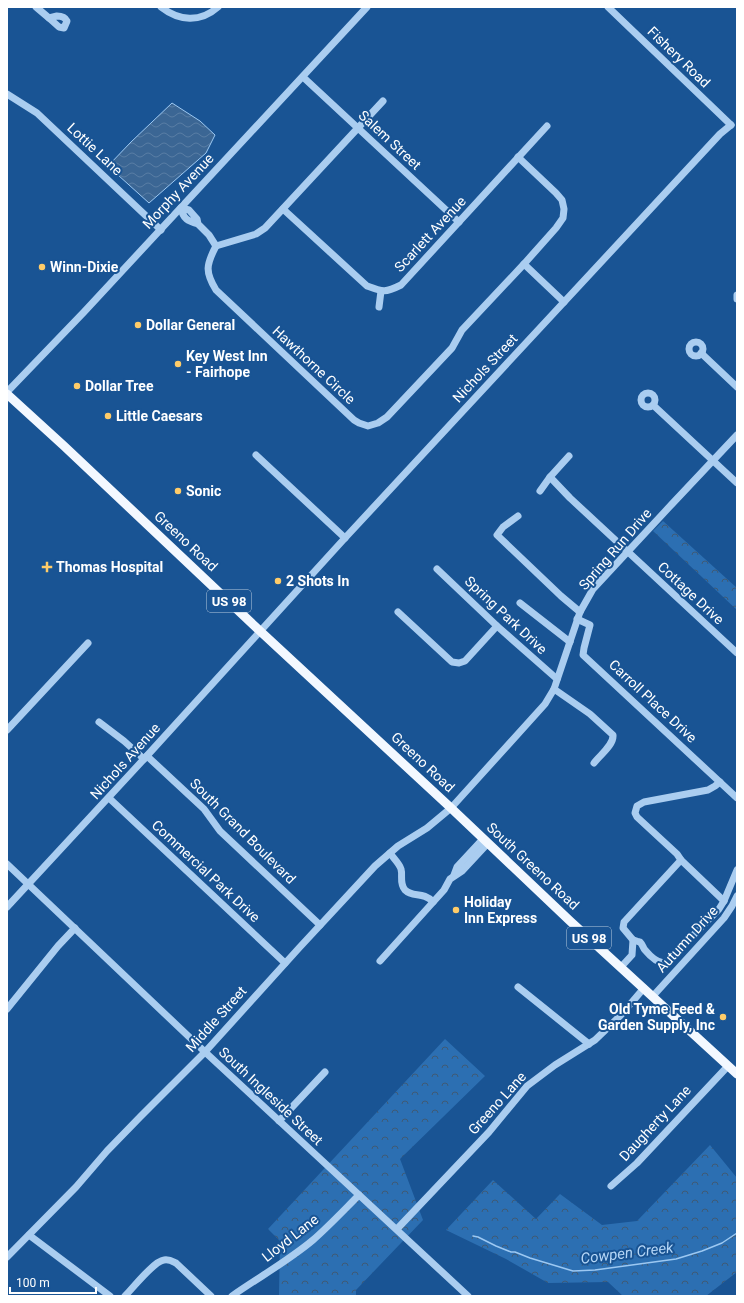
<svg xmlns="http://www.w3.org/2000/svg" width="744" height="1303" viewBox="0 0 744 1303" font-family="Roboto,sans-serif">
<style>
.forest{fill:url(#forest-crowns)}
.water{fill:url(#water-waves);stroke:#9cc8f2}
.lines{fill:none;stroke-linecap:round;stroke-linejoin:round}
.stream{stroke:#9cc8f2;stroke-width:1.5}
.minor{stroke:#aacdf0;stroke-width:7}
.major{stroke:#f3f8ff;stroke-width:9}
.poi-dot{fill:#ffcc69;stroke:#195494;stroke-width:1.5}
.labels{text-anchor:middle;stroke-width:4;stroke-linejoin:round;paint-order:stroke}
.shield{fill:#195494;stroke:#baccdf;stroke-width:1}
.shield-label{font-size:13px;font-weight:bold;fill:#fff}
.street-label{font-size:14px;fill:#fff;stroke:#195494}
.poi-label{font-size:14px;font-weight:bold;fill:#fff;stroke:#195494;text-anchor:start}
.water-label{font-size:15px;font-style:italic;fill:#b6d7f7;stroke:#195494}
</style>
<defs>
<pattern id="forest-crowns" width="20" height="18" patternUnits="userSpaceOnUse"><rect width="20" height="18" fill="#2c6fb2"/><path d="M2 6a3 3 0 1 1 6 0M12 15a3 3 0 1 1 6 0" fill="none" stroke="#3f5a75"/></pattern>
<pattern id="water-waves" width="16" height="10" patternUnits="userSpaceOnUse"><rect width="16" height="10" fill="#3b6694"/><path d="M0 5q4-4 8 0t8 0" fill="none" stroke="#587da4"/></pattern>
</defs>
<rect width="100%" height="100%" fill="#195494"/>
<g class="forest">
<polygon points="663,521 737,588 737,610 653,531"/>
<polygon points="445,1039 485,1076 400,1159 423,1220 356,1290 356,1296 279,1296 280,1241 268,1229"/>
<polygon points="710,1145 737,1178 737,1272 706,1296 623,1296 608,1282 548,1283 506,1259 446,1230 493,1180 536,1219 560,1194 602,1225 637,1221 662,1195"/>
</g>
<polygon class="water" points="172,103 200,121 215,135 206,153 149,203 108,166 131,142"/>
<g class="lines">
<polyline class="stream" points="473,1236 478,1237 496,1246 511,1252 515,1252 530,1258 573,1271 595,1270 676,1259 702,1251 722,1243 737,1233"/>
<g class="minor">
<polyline points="36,7 49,18"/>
<path d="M161 7C179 21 200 23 218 7"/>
<polyline points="608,7 731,125"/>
<path d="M57 16C62 16 65 17 67 21L64 28 59 27 49 18Z"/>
<polyline points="303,77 459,222"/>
<polyline points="7,94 37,113 161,230"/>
<path d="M283 209 367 286C383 292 385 293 401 285L547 126"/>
<path d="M198 224C188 221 183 219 181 208L189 210 197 219 198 224 209 235 216 246C206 265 205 272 216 290L354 420 359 423 368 426 378 423 387 417 452 348 462 330 524 264 556 228 563 218 564 209 562 200 556 193 518 157"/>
<polyline points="216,246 256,234 265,228 383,101"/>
<polyline points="524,264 564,302"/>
<polyline points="737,295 737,299"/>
<polyline points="379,307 381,291"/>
<circle cx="696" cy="349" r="7"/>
<polyline points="701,353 737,387"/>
<polyline points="7,392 84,312 367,7"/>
<circle cx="648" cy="400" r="7"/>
<polyline points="653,405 737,483"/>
<polyline points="256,455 345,538"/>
<polyline points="550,477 570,498 737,653"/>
<polyline points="540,491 550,477 569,456"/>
<polyline points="518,516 503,527 497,535 561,596 580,612"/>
<polyline points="437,569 497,626 557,679"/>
<polyline points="520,603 570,642"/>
<polyline points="398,612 452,662 459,663 465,661 497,626"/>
<polyline points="577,619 590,625 584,648 583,655 737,798"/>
<path d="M554 689 590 714 613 735C614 745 600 755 594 763"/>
<polyline points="99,722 124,741 144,759"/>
<polyline points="7,730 88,643"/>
<polyline points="147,756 204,809 220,831 320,925"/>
<polyline points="109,798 285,963"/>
<path d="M390 853C393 858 399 863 401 869 403 876 399 883 405 890 413 898 423 891 433 902"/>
<polyline points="681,860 724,901"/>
<polyline points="7,864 205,1052 468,1296"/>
<polyline points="454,875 457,867 483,839"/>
<polyline points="7,907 144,759 345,538 720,134 731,125"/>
<path d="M633 940C634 940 639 942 640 942 643 945 643 948 645 950 650 956 659 965 667 962L719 909 724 901 737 870"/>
<polyline points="380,961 444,890 450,879 462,871 488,843"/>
<polyline points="621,967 632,955 633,940 623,928 624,922 681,860 677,854 637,817 635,813 637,806 644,802 708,790 715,786 720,782"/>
<polyline points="518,987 589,1044"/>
<polyline points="653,996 724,918 732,906 737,896"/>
<polyline points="7,1009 58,946 75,928"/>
<polyline points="279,1121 325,1072"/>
<polyline points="611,1186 637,1163 728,1066"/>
<polyline points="397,1229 489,1132 527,1086 555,1065 595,1040 621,1015 644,988"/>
<polyline points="29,1235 110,1296"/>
<polyline points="7,1257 76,1187 107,1151 140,1117 205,1052 299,948 375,866 398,846 427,828 451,808 545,704 554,689 580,612 593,589 672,504 737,435"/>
<path d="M125 1296C133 1288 154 1261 164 1260 169 1259 172 1261 176 1263L211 1296"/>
<path d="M232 1296C259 1277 288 1261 313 1240 329 1226 344 1210 359 1195"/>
</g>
<polyline class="major" points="7,394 64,446 260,631 451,808 570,921 737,1074"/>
</g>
<g class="poi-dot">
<circle cx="42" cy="267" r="4"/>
<circle cx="138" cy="325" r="4"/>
<circle cx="178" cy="364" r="4"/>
<circle cx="77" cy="386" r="4"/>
<circle cx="108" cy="416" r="4"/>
<circle cx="178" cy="491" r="4"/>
<path d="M45 561h4v4h4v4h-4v4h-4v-4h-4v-4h4z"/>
<circle cx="278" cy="581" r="4"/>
<circle cx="456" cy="910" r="4"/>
<circle cx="723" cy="1017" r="4"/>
</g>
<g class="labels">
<g class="shield">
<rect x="207" y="590" width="44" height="22" rx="3"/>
<rect x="567" y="927" width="44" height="22" rx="3"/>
</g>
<g class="shield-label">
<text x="229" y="606">US 98</text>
<text x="589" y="943">US 98</text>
</g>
<g class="street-label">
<text transform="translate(679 57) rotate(44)" y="5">Fishery Road</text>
<text transform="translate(390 140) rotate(43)" y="5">Salem Street</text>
<text transform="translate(95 149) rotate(43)" y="5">Lottie Lane</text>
<text transform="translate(178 191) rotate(-47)" y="5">Morphy Avenue</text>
<text transform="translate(430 234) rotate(-47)" y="5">Scarlett Avenue</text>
<text transform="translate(314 365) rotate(43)" y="5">Hawthorne Circle</text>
<text transform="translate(485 368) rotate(-47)" y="5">Nichols Street</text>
<text transform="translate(186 541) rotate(43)" y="5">Greeno Road</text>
<text transform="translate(615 549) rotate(-49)" y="5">Spring Run Drive</text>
<text transform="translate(691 593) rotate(43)" y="5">Cottage Drive</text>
<text transform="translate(506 615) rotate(43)" y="5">Spring Park Drive</text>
<text transform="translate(653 701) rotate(43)" y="5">Carroll Place Drive</text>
<text transform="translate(125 761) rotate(-48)" y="5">Nichols Avenue</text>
<text transform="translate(423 762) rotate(43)" y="5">Greeno Road</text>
<text transform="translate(243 831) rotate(45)" y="5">South Grand Boulevard</text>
<text transform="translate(533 866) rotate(43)" y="5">South Greeno Road</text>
<text transform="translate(206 871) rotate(43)" y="5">Commercial Park Drive</text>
<text transform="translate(687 939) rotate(-48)" y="5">Autumn Drive</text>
<text transform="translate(216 1019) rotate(-48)" y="5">Middle Street</text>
<text transform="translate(271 1096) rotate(43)" y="5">South Ingleside Street</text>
<text transform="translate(497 1103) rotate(-48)" y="5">Greeno Lane</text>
<text transform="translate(655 1123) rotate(-47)" y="5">Daugherty Lane</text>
<text transform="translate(290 1238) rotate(-38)" y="5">Lloyd Lane</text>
</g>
<g class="poi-label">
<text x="50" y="272">Winn-Dixie</text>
<text x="146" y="330">Dollar General</text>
<text x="186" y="361">Key West Inn<tspan x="186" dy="16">- Fairhope</tspan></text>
<text x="85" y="391">Dollar Tree</text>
<text x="116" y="421">Little Caesars</text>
<text x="186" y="496">Sonic</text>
<text x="56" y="572">Thomas Hospital</text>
<text x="286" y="586">2 Shots In</text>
<text x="464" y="907">Holiday<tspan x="464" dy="16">Inn Express</tspan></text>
<text x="715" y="1014" text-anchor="end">Old Tyme Feed &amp;<tspan x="715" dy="16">Garden Supply, Inc</tspan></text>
</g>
<g class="water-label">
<text transform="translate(627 1253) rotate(-7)" y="5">Cowpen Creek</text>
</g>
</g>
<rect width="744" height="1303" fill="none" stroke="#ffffff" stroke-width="16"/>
<path d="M10 1287v6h86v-6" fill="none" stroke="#ffffff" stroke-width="2"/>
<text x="16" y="1287" font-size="12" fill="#ffffff" stroke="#195494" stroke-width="3" paint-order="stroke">100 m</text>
</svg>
